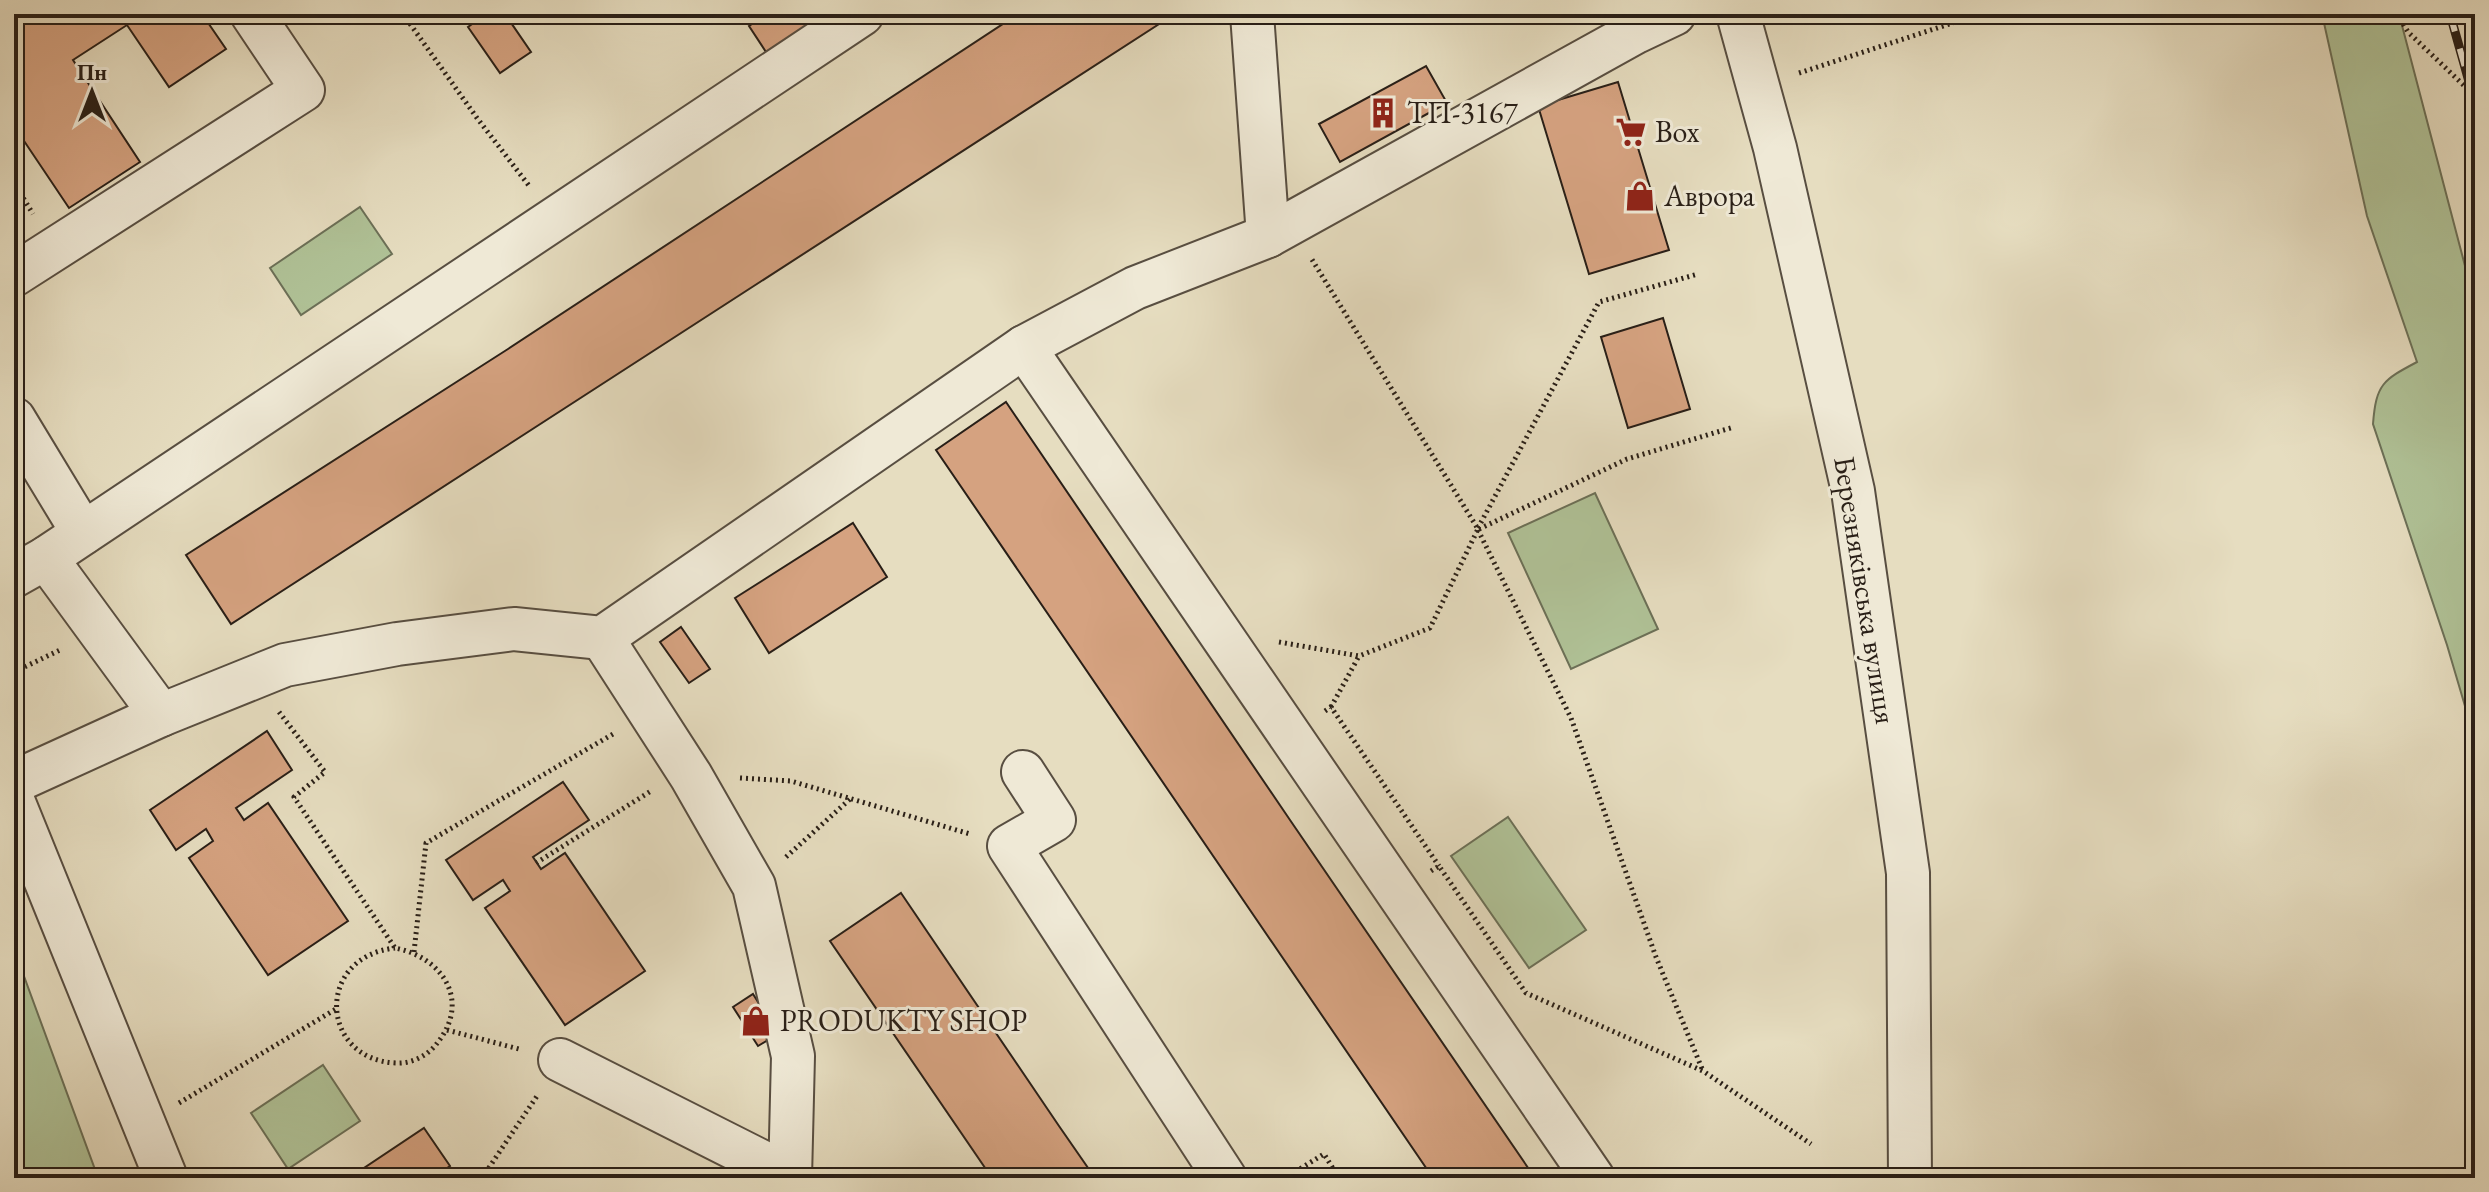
<svg xmlns="http://www.w3.org/2000/svg" width="2489" height="1192" viewBox="0 0 2489 1192" font-family="'EB Garamond',serif">
<style>
.green{fill:#b0c297;stroke:#6c7057;stroke-width:2}
.building{fill:#d5a280;stroke:#291f17;stroke-width:2}
.lines{fill:none;stroke-linecap:round;stroke-linejoin:round}
.minor-casing{stroke:#584e41;stroke-width:46}
.path{stroke:#291f17;stroke-width:5;stroke-dasharray:2 4;stroke-linecap:butt}
.minor{stroke:#efe9d6;stroke-width:42}
.rail-casing{stroke:#291f17;stroke-width:9}
.rail{stroke:#efe9d6;stroke-width:6;stroke-dasharray:18;stroke-linecap:butt}
.labels{text-anchor:middle;stroke-width:6;stroke-linejoin:round;paint-order:stroke}
.poi-label{font-size:30px;fill:#291f17;stroke:#efe9d6;text-anchor:start}
.street-label{font-size:30px;fill:#291f17;stroke:#efe9d6}
</style>
<rect width="100%" height="100%" fill="#e6ddc0"/>
<filter id="stains"><feTurbulence type="fractalNoise" baseFrequency=".0025" numOctaves="4"/><feColorMatrix values="0 0 0 0 .2 0 0 0 0 .09 0 0 0 0 .02 0 0 0 .5 -.17"/></filter>
<radialGradient id="worn" r=".72"><stop offset=".6" stop-color="#630" stop-opacity="0"/><stop offset="1" stop-color="#630" stop-opacity=".3"/></radialGradient>
<g class="green">
<path d="M2322 14H2399L2475 304V740L2447 645 2373 424C2376 384 2383 380 2417 362L2367 216Z"/>
<polygon points="360,207 392,254 301,315 270,268"/>
<polygon points="1595,493 1658,629 1571,669 1508,533"/>
<polygon points="1508,817 1586,930 1529,968 1451,856"/>
<polygon points="14,949 97,1175 88,1178 14,1178"/>
<polygon points="323,1065 360,1121 288,1169 251,1113"/>
</g>
<g class="building">
<polygon points="14,14 202,14 226,49 169,87 127,25 73,60 140,162 69,208 14,126"/>
<polygon points="486,14 505,14 531,52 500,73 468,27"/>
<polygon points="767,14 813,14 817,20 766,52 749,26"/>
<polygon points="1018,14 1173,15 231,624 186,555 508,349"/>
<polygon points="1426,66 1447,103 1340,162 1319,124"/>
<polygon points="1618,82 1669,250 1589,274 1538,106"/>
<polygon points="1663,318 1690,409 1628,428 1601,337"/>
<polygon points="1006,402 1290,820 1535,1178 1433,1178 936,450"/>
<polygon points="853,523 887,577 769,653 735,598"/>
<polygon points="681,627 710,669 689,683 660,642"/>
<polygon points="267,731 292,770 236,808 244,820 268,803 348,921 268,975 189,858 213,841 206,829 176,850 150,810"/>
<polygon points="563,782 589,820 533,857 541,869 565,853 645,971 565,1025 485,908 510,891 503,880 473,900 446,860"/>
<polygon points="901,893 1059,1126 1095,1178 992,1178 830,941"/>
<polygon points="753,994 778,1034 758,1046 733,1007"/>
<polygon points="424,1128 450,1166 433,1178 349,1178"/>
</g>
<g class="lines">
<g class="minor-casing">
<g id="minor">
<polyline points="1252,14 1268,236"/>
<polyline points="1738,14 1775,148 1853,491 1908,873 1910,1178"/>
<polyline points="14,275 303,90 252,14"/>
<polyline points="1024,347 1593,1178"/>
<polyline points="14,419 83,533"/>
<polyline points="46,558 161,715 285,665 397,644 514,629 602,638 1024,347 1135,288 1268,236 1636,32 1674,14"/>
<polyline points="14,576 46,558 862,14"/>
<polyline points="602,638 691,776 754,886 793,1056 790,1178"/>
<polyline points="1023,772 1054,820 1009,846 1225,1178"/>
<polyline points="14,782 161,715"/>
<polyline points="14,803 166,1178"/>
<polyline points="560,1060 788,1175 784,1178"/>
</g>
</g>
<g class="path">
<polyline points="403,14 477,118 530,187"/>
<polyline points="2397,14 2408,32 2475,96"/>
<polyline points="1799,73 1980,14"/>
<polyline points="14,183 33,214"/>
<polyline points="1478,528 1599,302 1698,274"/>
<polyline points="1479,529 1627,459 1734,427"/>
<polyline points="1478,530 1571,718 1656,957 1703,1071"/>
<polyline points="1279,642 1359,656 1430,628 1478,529 1311,258"/>
<polyline points="14,672 60,650"/>
<polyline points="1331,707 1359,656"/>
<polyline points="1325,711 1331,707 1439,866"/>
<path d="M279 712 325 772 294 797 395 948C442 957 471 1000 438 1042 429 1055 412 1064 396 1063 320 1060 314 957 395 948"/>
<polyline points="740,778 791,781 970,834"/>
<polyline points="786,857 850,799"/>
<polyline points="536,863 651,791"/>
<polyline points="1431,871 1439,866 1526,993 1703,1071 1811,1144"/>
<polyline points="414,952 426,843 613,734"/>
<polyline points="447,1030 519,1049"/>
<polyline points="179,1103 336,1009"/>
<polyline points="482,1178 537,1096"/>
<polyline points="1285,1178 1324,1154 1339,1178"/>
</g>
<use href="#minor" class="minor"/>
<g class="rail-casing">
<polyline id="rail" points="2450,14 2475,103"/>
</g>
<use href="#rail" class="rail"/>
</g>
<defs>
<g id="building-bare" transform="scale(2.4)"><path d="M-4-6H4V6H1V3H-1V6H-4ZM-2.5-4.3h1.7v1.8h-1.7ZM.8-4.3h1.7v1.8H.8ZM-2.5-1h1.7V.8h-1.7ZM.8-1h1.7V.8H.8Z" fill="#8f2418" stroke="#efe9d6" stroke-width="2.5" paint-order="stroke"/></g>
<g id="supermarket-bare" transform="scale(2.4)"><path d="M-6-5.5h2.5l.6 2H6L4.5 2H-2.5L-4.4-4H-6ZM-1.5 3.2a1.3 1.3 0 1 0 .1 0ZM3 3.2a1.3 1.3 0 1 0 .1 0Z" fill="#8f2418" stroke="#efe9d6" stroke-width="2.5" paint-order="stroke"/></g>
<g id="shop-bare" transform="scale(2.4)"><path d="M-5-2.5h2.3a2.7 3.5 0 0 1 5.4 0H5L5.5 6h-11ZM-1.5-2.5h3a1.5 2.3 0 0 0-3 0Z" fill="#8f2418" stroke="#efe9d6" stroke-width="2.5" paint-order="stroke"/></g>
</defs>
<g fill-rule="evenodd">
<use href="#building-bare" x="1383" y="113"/>
<use href="#supermarket-bare" x="1631" y="132"/>
<use href="#shop-bare" x="1640" y="196"/>
<use href="#shop-bare" x="756" y="1021"/>
</g>
<g class="labels">
<g class="poi-label">
<text x="1407" y="123">ТП-3167</text>
<text x="1655" y="142">Box</text>
<text x="1664" y="206">Аврора</text>
<text x="780" y="1031">PRODUKTY SHOP</text>
</g>
<g class="street-label">
<text transform="translate(1865 590) rotate(81)" y="10">Березняківська вулиця</text>
</g>
</g>
<rect width="2489" height="1192" fill="none" stroke="#e6ddc0" stroke-width="48"/>
<rect x="16" y="16" width="2457" height="1160" fill="none" stroke="#291f17" stroke-width="4"/>
<rect x="24" y="24" width="2441" height="1144" fill="none" stroke="#291f17" stroke-width="2"/>
<g transform="translate(92 92)" stroke="#efe9d6" stroke-width="6" paint-order="stroke">
<path d="M0-6L14 30L0 20L-14 30Z" fill="#291f17"/>
<text y="-12" font-size="22" font-weight="bold" text-anchor="middle" fill="#291f17">Пн</text>
</g>
<rect width="100%" height="100%" filter="url(#stains)"/>
<rect width="100%" height="100%" fill="url(#worn)"/>
</svg>
